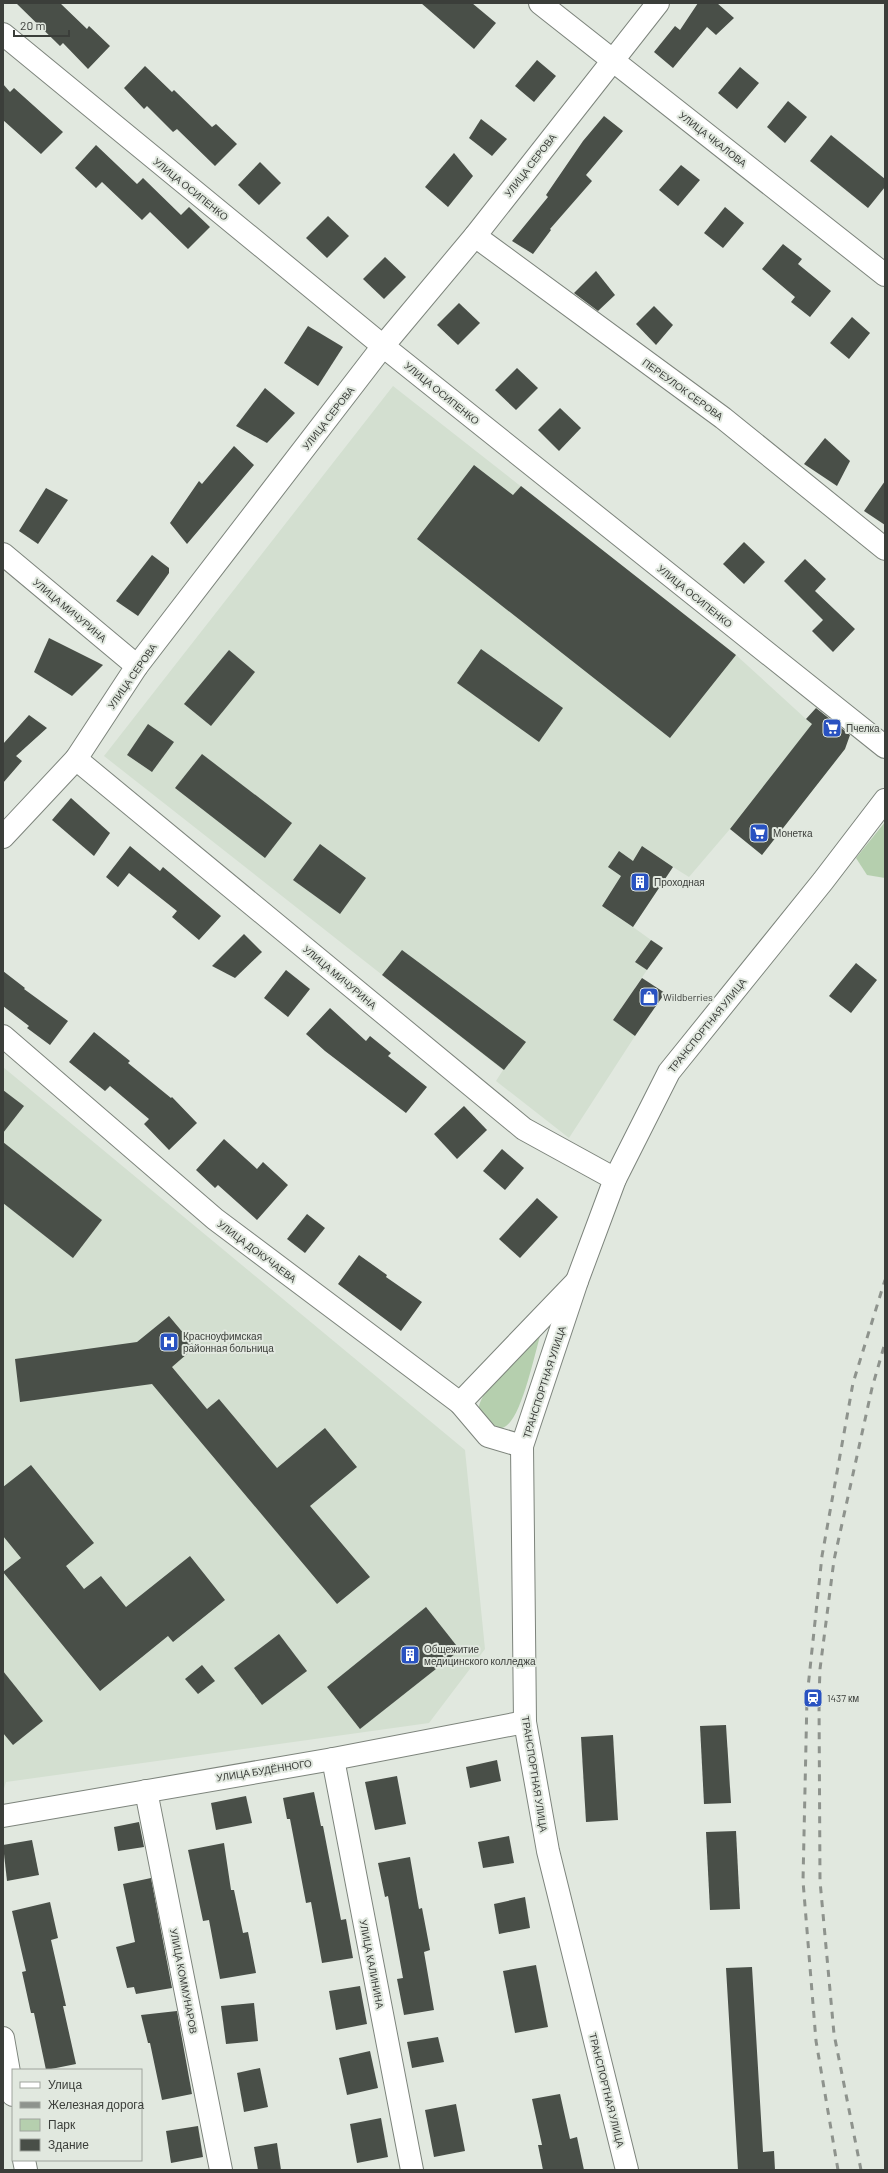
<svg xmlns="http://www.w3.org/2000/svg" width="888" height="2173" viewBox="0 0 888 2173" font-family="Barlow,sans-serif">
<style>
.built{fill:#d3dfd0}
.green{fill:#b5cfae}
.building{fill:#494f48}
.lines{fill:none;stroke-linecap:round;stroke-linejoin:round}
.minor-casing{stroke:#7d847c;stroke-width:24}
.tertiary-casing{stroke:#7d847c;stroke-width:24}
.secondary-casing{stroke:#7d847c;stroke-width:24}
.minor{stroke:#fff;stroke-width:22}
.tertiary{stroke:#fff;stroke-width:22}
.secondary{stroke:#fff;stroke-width:22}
.rail{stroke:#8e938d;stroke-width:3;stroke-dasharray:7 7;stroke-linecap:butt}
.labels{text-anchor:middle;stroke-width:4;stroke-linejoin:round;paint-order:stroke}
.street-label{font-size:10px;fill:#3b3e3a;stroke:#e1e8df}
.poi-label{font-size:10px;fill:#3b3e3a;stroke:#e1e8df;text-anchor:start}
</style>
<rect width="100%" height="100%" fill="#e1e8df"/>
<g class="built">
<polygon points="393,386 736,655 806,719 845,749 762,855 730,829 689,877 673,867 633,927 651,940 635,961 647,970 613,1020 635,1036 569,1138 496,1081 503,1070 104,756"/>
<polygon points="3,1067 465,1450 485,1649 429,1723 6,1782 3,1792"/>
</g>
<g class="green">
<polygon points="885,822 885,878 867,875 856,858"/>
<path d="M541 1333C535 1352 522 1416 506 1426 500 1430 495 1429 488 1426 486 1422 480 1415 479 1410 476 1393 528 1346 541 1333Z"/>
</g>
<g class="building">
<polygon points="16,3 60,3 87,29 89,26 110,46 88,69 63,43 60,46"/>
<polygon points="421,3 472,3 496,23 474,49"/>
<polygon points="698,3 717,3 734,18 716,35 707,27 673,68 654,52 675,26 680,30"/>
<polygon points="537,60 556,76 534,102 515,86"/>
<polygon points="145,66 172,92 174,90 212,127 216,124 237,144 215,166 177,129 173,132 147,106 144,109 124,88"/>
<polygon points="740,67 759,83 737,109 718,93"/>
<polygon points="3,84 10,92 14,88 63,132 41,154 3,120"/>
<polygon points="788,101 807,117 785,143 767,127"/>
<polygon points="604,116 623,131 586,175 592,181 550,229 551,230 533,254 512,241 548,197 546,195 583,141"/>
<polygon points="481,119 507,139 492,156 469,138"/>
<polygon points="831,135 885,179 885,187 868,208 810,161"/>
<polygon points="96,145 137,184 143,178 181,215 189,207 210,227 188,249 150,212 142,220 102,182 96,188 75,168"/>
<polygon points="454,153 473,176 448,207 425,187"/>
<polygon points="260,162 281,183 259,205 238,185"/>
<polygon points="681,165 700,180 678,206 659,190"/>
<polygon points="725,207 744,223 723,248 704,233"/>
<polygon points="328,216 349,236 327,258 306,238"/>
<polygon points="783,244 802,259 798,264 831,291 810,317 791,302 795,297 762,269"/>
<polygon points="385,257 406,277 384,299 363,279"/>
<polygon points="596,271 615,295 598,311 574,293"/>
<polygon points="459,303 480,323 458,345 437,325"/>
<polygon points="654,306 673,325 656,345 636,324"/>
<polygon points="852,317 870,333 849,359 830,343"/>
<polygon points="308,326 343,347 318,386 284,363"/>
<polygon points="517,368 538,388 516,410 495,390"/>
<polygon points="265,388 295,413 267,443 236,426"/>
<polygon points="560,408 581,428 559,451 538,430"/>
<polygon points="825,438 850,461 837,486 804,464"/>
<polygon points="234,446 254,465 187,544 170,523 199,481 202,484"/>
<polygon points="474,465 513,495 521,486 736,655 670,738 417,539"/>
<polygon points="885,481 885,525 864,511"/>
<polygon points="46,488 68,500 38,544 19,531"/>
<polygon points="744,542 765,562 744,584 723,564"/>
<polygon points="152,555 169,568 169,573 138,616 116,601"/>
<polygon points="805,559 826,579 815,591 855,629 833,652 812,631 823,620 784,581"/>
<polygon points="49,638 103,665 72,696 34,672"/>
<polygon points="481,649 563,708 539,742 457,683"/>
<polygon points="229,650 255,672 211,726 184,704"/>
<polygon points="816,708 850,735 845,749 762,855 730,829 812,724 806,719"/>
<polygon points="29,715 47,728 16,756 22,761 3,783 3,744"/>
<polygon points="148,724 174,742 152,772 127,755"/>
<polygon points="202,754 292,823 265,858 175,788"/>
<polygon points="71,798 110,833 94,856 52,820"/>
<polygon points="320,844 366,878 340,914 293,880"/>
<polygon points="130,846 160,871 163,867 221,916 199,940 172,917 177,911 129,873 118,887 106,877"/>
<polygon points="642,846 673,867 633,927 602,906 621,876 608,867 619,851 633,861"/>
<polygon points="244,934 262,952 235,978 212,966"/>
<polygon points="651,940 663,948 647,970 635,962"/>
<polygon points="402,950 526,1042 504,1070 382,975"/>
<polygon points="856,963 877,980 851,1013 829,996"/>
<polygon points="286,970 310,989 288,1017 264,998"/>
<polygon points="3,971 25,988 24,989 68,1021 50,1045 27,1028 29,1026 3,1006"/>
<polygon points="642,978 665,993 635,1036 613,1020"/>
<polygon points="330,1008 366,1041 370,1036 391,1053 388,1056 427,1087 406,1113 325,1051 306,1034"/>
<polygon points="94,1032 130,1061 128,1063 171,1098 172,1097 197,1123 169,1150 144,1124 149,1119 110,1086 105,1091 69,1062"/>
<polygon points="3,1090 24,1106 3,1133"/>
<polygon points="464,1106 487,1130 457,1159 434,1134"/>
<polygon points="224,1139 257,1169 263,1162 288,1185 257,1220 218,1185 215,1188 196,1170"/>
<polygon points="3,1142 102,1220 73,1258 3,1203"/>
<polygon points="502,1149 524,1168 505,1190 483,1171"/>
<polygon points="537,1198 558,1217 520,1258 499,1239"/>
<polygon points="307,1214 325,1228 305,1253 287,1239"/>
<polygon points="359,1255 387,1275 386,1277 422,1302 401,1331 338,1284"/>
<polygon points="169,1316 195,1347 172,1367 207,1409 219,1399 277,1468 325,1428 357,1467 310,1506 370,1577 337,1604 152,1384 20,1402 15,1359 137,1342"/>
<polygon points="31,1465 94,1543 66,1566 84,1589 101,1576 126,1607 190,1556 225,1600 173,1642 168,1636 100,1691 3,1572 21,1558 3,1536 3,1487"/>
<polygon points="426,1607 460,1650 360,1729 327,1687"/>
<polygon points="279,1634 307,1671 262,1705 234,1668"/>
<polygon points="202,1665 215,1681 198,1694 185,1679"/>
<polygon points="3,1671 43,1721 13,1745 3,1733"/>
<polygon points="726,1725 731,1803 704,1804 700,1726"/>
<polygon points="613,1735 618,1820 586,1822 581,1737"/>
<polygon points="497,1760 501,1781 470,1788 466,1767"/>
<polygon points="397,1776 406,1824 375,1830 365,1782"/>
<polygon points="314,1792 321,1826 323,1826 341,1920 346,1919 353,1958 322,1963 311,1902 306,1903 290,1819 287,1819 283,1798"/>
<polygon points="246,1796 252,1823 216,1830 211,1803"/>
<polygon points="139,1822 144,1847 118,1851 114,1827"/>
<polygon points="736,1831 740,1909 710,1910 706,1832"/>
<polygon points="509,1836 514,1863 483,1868 478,1842"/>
<polygon points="32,1840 39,1875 7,1881 3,1845"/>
<polygon points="224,1843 231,1890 234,1890 243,1933 248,1932 256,1973 220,1979 209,1920 203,1921 188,1850"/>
<polygon points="410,1857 419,1909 422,1908 430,1950 424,1952 434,2010 404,2015 397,1979 403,1978 388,1896 385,1897 378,1863"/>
<polygon points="151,1878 172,1988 136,1994 134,1987 127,1988 116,1947 135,1942 123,1884"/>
<polygon points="525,1897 530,1928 499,1934 494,1904"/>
<polygon points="50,1902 58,1938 51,1940 66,2006 63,2006 76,2064 46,2070 34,2013 31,2013 22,1972 26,1971 12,1911"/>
<polygon points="536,1965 548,2027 515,2033 503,1971"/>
<polygon points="752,1967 763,2152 774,2151 775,2170 738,2170 726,1968"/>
<polygon points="360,1986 367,2024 336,2030 329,1991"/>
<polygon points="254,2003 258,2041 226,2044 221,2006"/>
<polygon points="177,2011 192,2094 162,2100 150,2043 148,2043 141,2015"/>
<polygon points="438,2037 444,2062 412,2068 407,2042"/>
<polygon points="370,2051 378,2088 347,2095 339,2058"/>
<polygon points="260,2068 268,2107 244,2112 237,2073"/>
<polygon points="560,2094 570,2139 577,2137 584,2170 543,2170 538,2145 542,2145 532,2099"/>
<polygon points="456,2104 465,2151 434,2157 425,2110"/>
<polygon points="381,2118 388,2157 357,2163 350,2124"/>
<polygon points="198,2126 203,2157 171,2163 166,2131"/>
<polygon points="277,2143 281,2170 258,2170 254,2147"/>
</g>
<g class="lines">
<g class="minor-casing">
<g id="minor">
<polyline points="3,34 383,346 885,747"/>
<polyline points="475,236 723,418 885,549"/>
<polyline points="3,554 137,666"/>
<polyline points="76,759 524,1129 615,1179"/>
<polyline points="3,837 76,759 137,666 383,346 475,236 658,3"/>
<polyline points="3,1036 215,1219 460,1403 488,1436 522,1446"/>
<polyline points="460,1403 577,1281"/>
<polyline points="333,1759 412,2170"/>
<polyline points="146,1791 221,2170"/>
<polyline points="3,2038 13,2095"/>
<polyline points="24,2160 26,2170"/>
</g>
</g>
<g class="tertiary-casing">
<g id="tertiary">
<polyline points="540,3 885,275"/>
<polyline points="3,1816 333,1759 525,1722"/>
</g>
</g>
<g class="secondary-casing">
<polyline id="secondary" points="627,2170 548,1851 525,1722 522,1446 577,1281 615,1179 669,1072 823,881 885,800"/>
</g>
<use href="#minor" class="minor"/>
<use href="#tertiary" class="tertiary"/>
<use href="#secondary" class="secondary"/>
<g class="rail">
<polyline points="838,2170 816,2041 803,1881 807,1697 822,1556 853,1383 885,1280"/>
<polyline points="861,2170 834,2034 820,1881 819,1698 820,1669 834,1560 872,1388 885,1343"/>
</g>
</g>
<defs>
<g id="supermarket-square" transform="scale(1)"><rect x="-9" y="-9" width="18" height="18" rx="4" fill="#2952c1" stroke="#e1e8df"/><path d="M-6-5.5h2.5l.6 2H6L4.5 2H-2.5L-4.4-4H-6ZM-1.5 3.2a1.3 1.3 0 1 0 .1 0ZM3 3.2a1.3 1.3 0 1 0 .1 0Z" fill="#fff"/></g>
<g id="building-square" transform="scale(1)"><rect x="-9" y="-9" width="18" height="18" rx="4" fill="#2952c1" stroke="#e1e8df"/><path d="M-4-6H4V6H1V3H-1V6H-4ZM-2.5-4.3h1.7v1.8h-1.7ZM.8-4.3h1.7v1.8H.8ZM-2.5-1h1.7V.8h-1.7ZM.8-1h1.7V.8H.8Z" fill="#fff"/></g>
<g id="shop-square" transform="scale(1)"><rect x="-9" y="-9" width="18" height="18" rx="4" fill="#2952c1" stroke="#e1e8df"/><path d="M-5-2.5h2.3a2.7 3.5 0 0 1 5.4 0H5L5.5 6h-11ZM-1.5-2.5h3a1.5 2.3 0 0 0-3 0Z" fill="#fff"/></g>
<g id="hospital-square" transform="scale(1)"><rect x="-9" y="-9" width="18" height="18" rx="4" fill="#2952c1" stroke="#e1e8df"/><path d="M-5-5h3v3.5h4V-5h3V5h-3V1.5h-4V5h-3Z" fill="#fff"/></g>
<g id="station-square" transform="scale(1)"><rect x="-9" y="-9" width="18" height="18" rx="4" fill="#2952c1" stroke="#e1e8df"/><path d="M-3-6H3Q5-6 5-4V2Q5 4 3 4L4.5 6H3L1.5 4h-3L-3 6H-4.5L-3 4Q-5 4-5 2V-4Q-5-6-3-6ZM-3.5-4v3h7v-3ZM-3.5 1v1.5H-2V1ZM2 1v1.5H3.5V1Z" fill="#fff"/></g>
</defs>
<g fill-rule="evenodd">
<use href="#supermarket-square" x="832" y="728"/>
<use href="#supermarket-square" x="759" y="833"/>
<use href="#building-square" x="640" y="882"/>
<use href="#shop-square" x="649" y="997"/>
<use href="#hospital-square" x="169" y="1342"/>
<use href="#building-square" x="410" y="1655"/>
<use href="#station-square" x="813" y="1698"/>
</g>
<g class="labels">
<g class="street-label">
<text transform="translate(713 139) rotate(38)" y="4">УЛИЦА ЧКАЛОВА</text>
<text transform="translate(530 165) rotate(-52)" y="4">УЛИЦА СЕРОВА</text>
<text transform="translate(191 189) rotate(39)" y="4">УЛИЦА ОСИПЕНКО</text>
<text transform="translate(683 389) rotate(36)" y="4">ПЕРЕУЛОК СЕРОВА</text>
<text transform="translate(442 393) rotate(39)" y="4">УЛИЦА ОСИПЕНКО</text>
<text transform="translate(328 418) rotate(-52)" y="4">УЛИЦА СЕРОВА</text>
<text transform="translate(695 596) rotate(39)" y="4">УЛИЦА ОСИПЕНКО</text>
<text transform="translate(70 610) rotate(40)" y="4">УЛИЦА МИЧУРИНА</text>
<text transform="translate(132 676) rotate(-55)" y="4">УЛИЦА СЕРОВА</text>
<text transform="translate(340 977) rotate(40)" y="4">УЛИЦА МИЧУРИНА</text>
<text transform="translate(707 1025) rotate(-51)" y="4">ТРАНСПОРТНАЯ УЛИЦА</text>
<text transform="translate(257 1251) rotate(37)" y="4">УЛИЦА ДОКУЧАЕВА</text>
<text transform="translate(544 1382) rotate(-72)" y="4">ТРАНСПОРТНАЯ УЛИЦА</text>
<text transform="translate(264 1770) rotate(-9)" y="4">УЛИЦА БУДЁННОГО</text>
<text transform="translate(535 1774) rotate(81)" y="4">ТРАНСПОРТНАЯ УЛИЦА</text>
<text transform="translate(372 1964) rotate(79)" y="4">УЛИЦА КАЛИНИНА</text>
<text transform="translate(184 1981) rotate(79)" y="4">УЛИЦА КОММУНАРОВ</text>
<text transform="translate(607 2090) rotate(76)" y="4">ТРАНСПОРТНАЯ УЛИЦА</text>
</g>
<g class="poi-label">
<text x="846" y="732">Пчелка</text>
<text x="773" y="837">Монетка</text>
<text x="654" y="886">Проходная</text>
<text x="663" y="1001">Wildberries</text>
<text x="183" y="1340">Красноуфимская<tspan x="183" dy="12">районная больница</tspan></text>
<text x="424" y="1653">Общежитие<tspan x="424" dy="12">медицинского колледжа</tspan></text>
<text x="827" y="1702">1437 км</text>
</g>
</g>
<rect width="888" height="2173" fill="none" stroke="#3b3e3a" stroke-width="8"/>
<rect x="12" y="2069" width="130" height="92" fill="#e1e8df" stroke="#9fa49d"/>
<rect x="20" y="2082" width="20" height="6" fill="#ffffff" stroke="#9fa49d"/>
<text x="48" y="2089" font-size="12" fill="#3b3e3a">Улица</text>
<rect x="20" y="2102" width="20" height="6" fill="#8e938d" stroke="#9fa49d"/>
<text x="48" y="2109" font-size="12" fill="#3b3e3a">Железная дорога</text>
<rect x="20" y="2119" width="20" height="12" fill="#b5cfae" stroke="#9fa49d"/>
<text x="48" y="2129" font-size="12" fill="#3b3e3a">Парк</text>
<rect x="20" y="2139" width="20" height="12" fill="#494f48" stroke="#9fa49d"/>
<text x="48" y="2149" font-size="12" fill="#3b3e3a">Здание</text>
<path d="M14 30v6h55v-6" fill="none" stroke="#3b3e3a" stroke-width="2"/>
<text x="20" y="30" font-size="12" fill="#3b3e3a" stroke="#e1e8df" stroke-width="3" paint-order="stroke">20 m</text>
</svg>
